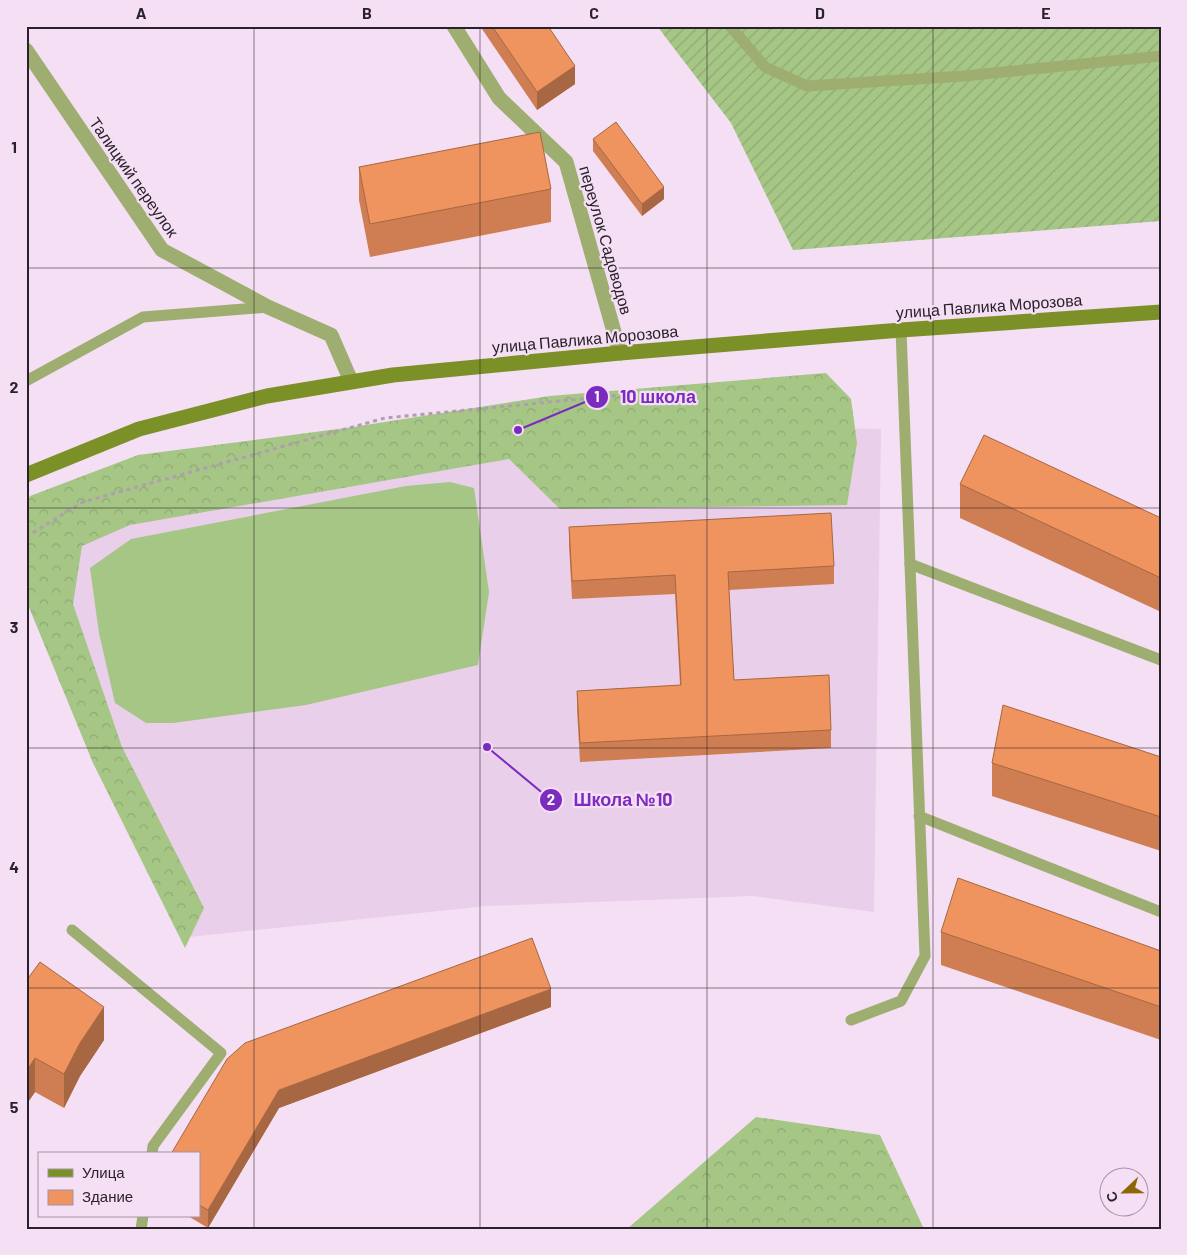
<svg xmlns="http://www.w3.org/2000/svg" width="1187" height="1255" viewBox="0 0 1187 1255" font-family="Barlow,sans-serif">
<style>
.built{fill:#e9cfe9}
.forest{fill:url(#forest-crowns)}
.garden{fill:url(#garden-furrows)}
.pitch{fill:#a5c685}
.lines{fill:none;stroke-linecap:round;stroke-linejoin:round}
.path{stroke:#af9eaf;stroke-width:3;stroke-dasharray:4 4;stroke-linecap:butt}
.lane{stroke:#9eae70;stroke-width:11}
.street{stroke:#9eae70;stroke-width:15}
.secondary{stroke:#7c9028;stroke-width:15}
.wall{fill:#ce7e52}
.shaded-wall{fill:#a76742}
.building{fill:#ef935f;stroke:#a76742}
.grid{fill:none;stroke:#2a222a;stroke-width:1;stroke-opacity:0.55}
.labels{text-anchor:middle;stroke-width:4.5;stroke-linejoin:round;paint-order:stroke}
.street-label{font-size:16px;fill:#2a222a;stroke:#f5dff5}
.leader{fill:none;stroke:#7b2cbf;stroke-width:2}
.callout-dot{fill:#7b2cbf;stroke:#f5dff5;stroke-width:2}
.mark-label{font-size:15px;text-anchor:middle;font-weight:bold;fill:#fff}
.callout-label{font-size:18px;text-anchor:middle;font-weight:bold;fill:#7b2cbf;stroke:#f5dff5;stroke-width:4.5;stroke-linejoin:round;paint-order:stroke}
.neatline{fill:none;stroke:#2a222a;stroke-width:2}
.grid-label{font-size:16px;text-anchor:middle;font-weight:bold;fill:#2a222a}
</style>
<defs>
<pattern id="forest-crowns" width="20" height="18" patternUnits="userSpaceOnUse" patternTransform="scale(1.25)"><rect width="20" height="18" fill="#a5c685"/><path d="M2 6a3 3 0 1 1 6 0M12 15a3 3 0 1 1 6 0" fill="none" stroke="#8eaa73"/></pattern>
<pattern id="garden-furrows" width="10" height="10" patternUnits="userSpaceOnUse" patternTransform="scale(1.25)"><rect width="10" height="10" fill="#a5c685"/><path d="M-1 1l2-2M0 10L10 0M9 11l2-2" fill="none" stroke="#8eaa73"/></pattern>
</defs>
<rect width="100%" height="100%" fill="#f5dff5"/>
<polygon class="built" points="593,423 881,429 874,912 752,896 487,906 189,937 26,581 54,536"/>
<g class="forest">
<polygon points="826,373 851,399 857,443 847,505 560,509 509,459 130,525 82,546 73,604 122,747 204,908 185,948 93,763 26,600 26,508 30,496 138,455 353,427 550,396"/>
<polygon points="756,1117 880,1135 924,1229 627,1229"/>
</g>
<polygon class="garden" points="657,26 1161,26 1161,221 793,250 731,123"/>
<polygon class="pitch" points="450,482 474,488 489,592 478,665 306,705 173,723 146,723 115,703 99,633 90,568 131,539 406,486"/>
<g class="lines">
<polyline class="path" points="26,537 83,502 385,418 633,394"/>
<g class="lane">
<polyline points="730,26 765,67 807,86 964,76 1161,56"/>
<polyline points="26,381 143,317 268,307"/>
<polyline points="910,564 1161,660"/>
<polyline points="919,816 1161,912"/>
<polyline points="72,930 221,1053 153,1146 152,1154"/>
<polyline points="851,1020 901,1001 925,956 901,330"/>
<polyline points="141,1229 143,1216"/>
</g>
<g class="street">
<polyline points="454,26 499,98 566,162 620,353"/>
<polyline points="26,50 162,250 268,307 331,335 351,381"/>
</g>
<polyline class="secondary" points="26,475 139,429 267,396 393,375 620,353 901,330 1161,312"/>
</g>
<g class="wall">
<polygon points="480,26 548,26 575,84 537,110"/>
<polygon points="593,139 664,199 642,216 593,151"/>
<polygon points="359,167 551,189 551,222 370,257 359,200"/>
<polygon points="960,484 1161,518 1161,612 960,518"/>
<polygon points="569,527 834,566 834,584 729,590 734,680 831,730 831,748 580,762 577,709 577,691 680,685 675,594 572,599 569,545"/>
<polygon points="1161,757 1161,851 992,796 992,763"/>
<polygon points="941,932 1161,951 1161,1040 941,965"/>
<polygon points="532,938 551,1007 279,1108 208,1228 188,1216 199,1216 199,1154"/>
<polygon points="26,981 104,1040 80,1076 64,1108 35,1092 26,1105"/>
</g>
<g class="shaded-wall">
<polygon points="575,66 575,84 537,110 537,92"/>
<polygon points="664,187 664,199 642,216 642,204"/>
<polygon points="551,989 551,1007 279,1108 208,1228 208,1210 279,1090"/>
<polygon points="104,1007 104,1040 80,1076 64,1108 64,1074 80,1043"/>
<polygon points="35,1058 35,1092 26,1105 26,1072"/>
</g>
<g class="building">
<polygon points="492,26 548,26 575,66 537,92"/>
<polygon points="616,122 664,187 642,204 593,139"/>
<polygon points="540,132 551,189 370,224 359,167"/>
<polygon points="984,435 1161,518 1161,578 960,484"/>
<polygon points="831,513 834,566 728,572 734,680 829,675 831,730 580,743 577,691 681,685 675,575 572,581 569,527"/>
<polygon points="1003,705 1161,757 1161,817 992,763"/>
<polygon points="958,878 1161,951 1161,1007 941,932"/>
<polygon points="532,938 551,989 279,1090 208,1210 199,1205 199,1154 171,1154 227,1059 245,1043"/>
<polygon points="40,962 104,1007 80,1043 64,1074 35,1058 26,1072 26,981"/>
</g>
<path class="grid" d="M254 26V1229M480 26V1229M707 26V1229M933 26V1229M26 268H1161M26 508H1161M26 748H1161M26 988H1161"/>
<g class="labels">
<g class="street-label">
<text transform="translate(134 177) rotate(55)" y="6">Талицкий переулок</text>
<text transform="translate(606 240) rotate(74)" y="6">переулок Садоводов</text>
<text transform="translate(989 306) rotate(-4)" y="6">улица Павлика Морозова</text>
<text transform="translate(585 339) rotate(-5)" y="6">улица Павлика Морозова</text>
</g>
</g>
<path class="leader" d="M518 430L597 397M487 747L551 800"/>
<g class="callout-dot">
<circle cx="518" cy="430" r="5"/>
<circle cx="487" cy="747" r="5"/>
<circle cx="597" cy="397" r="12"/>
<circle cx="551" cy="800" r="12"/>
</g>
<g class="mark-label">
<text x="597" y="402">1</text>
<text x="551" y="805">2</text>
</g>
<g class="callout-label">
<text x="658" y="403">10 школа</text>
<text x="623" y="806">Школа №10</text>
</g>
<rect width="1187" height="1255" fill="none" stroke="#f5dff5" stroke-width="55"/>
<rect x="38" y="1152" width="162" height="65" fill="#f5dff5" stroke="#a493a4"/>
<rect x="48" y="1169" width="25" height="8" fill="#7c9028" stroke="#a493a4"/>
<text x="82" y="1178" font-size="15" fill="#2a222a">Улица</text>
<rect x="48" y="1190" width="25" height="15" fill="#ef935f" stroke="#a493a4"/>
<text x="82" y="1202" font-size="15" fill="#2a222a">Здание</text>
<g transform="translate(1124 1192) rotate(248)"><circle r="24" fill="#f5dff5" stroke="#a493a4"/>
<path d="M0-4L9 19L0 12L-9 19Z" fill="#8d6608"/>
<text y="-8" font-size="14" font-weight="bold" text-anchor="middle" fill="#2a222a">С</text>
</g>
<rect x="28" y="28" width="1132" height="1200" class="neatline"/>
<g class="grid-label">
<text x="141" y="19">A</text>
<text x="367" y="19">B</text>
<text x="594" y="19">C</text>
<text x="820" y="19">D</text>
<text x="1046" y="19">E</text>
<text x="14" y="153">1</text>
<text x="14" y="393">2</text>
<text x="14" y="633">3</text>
<text x="14" y="873">4</text>
<text x="14" y="1113">5</text>
</g>
</svg>
